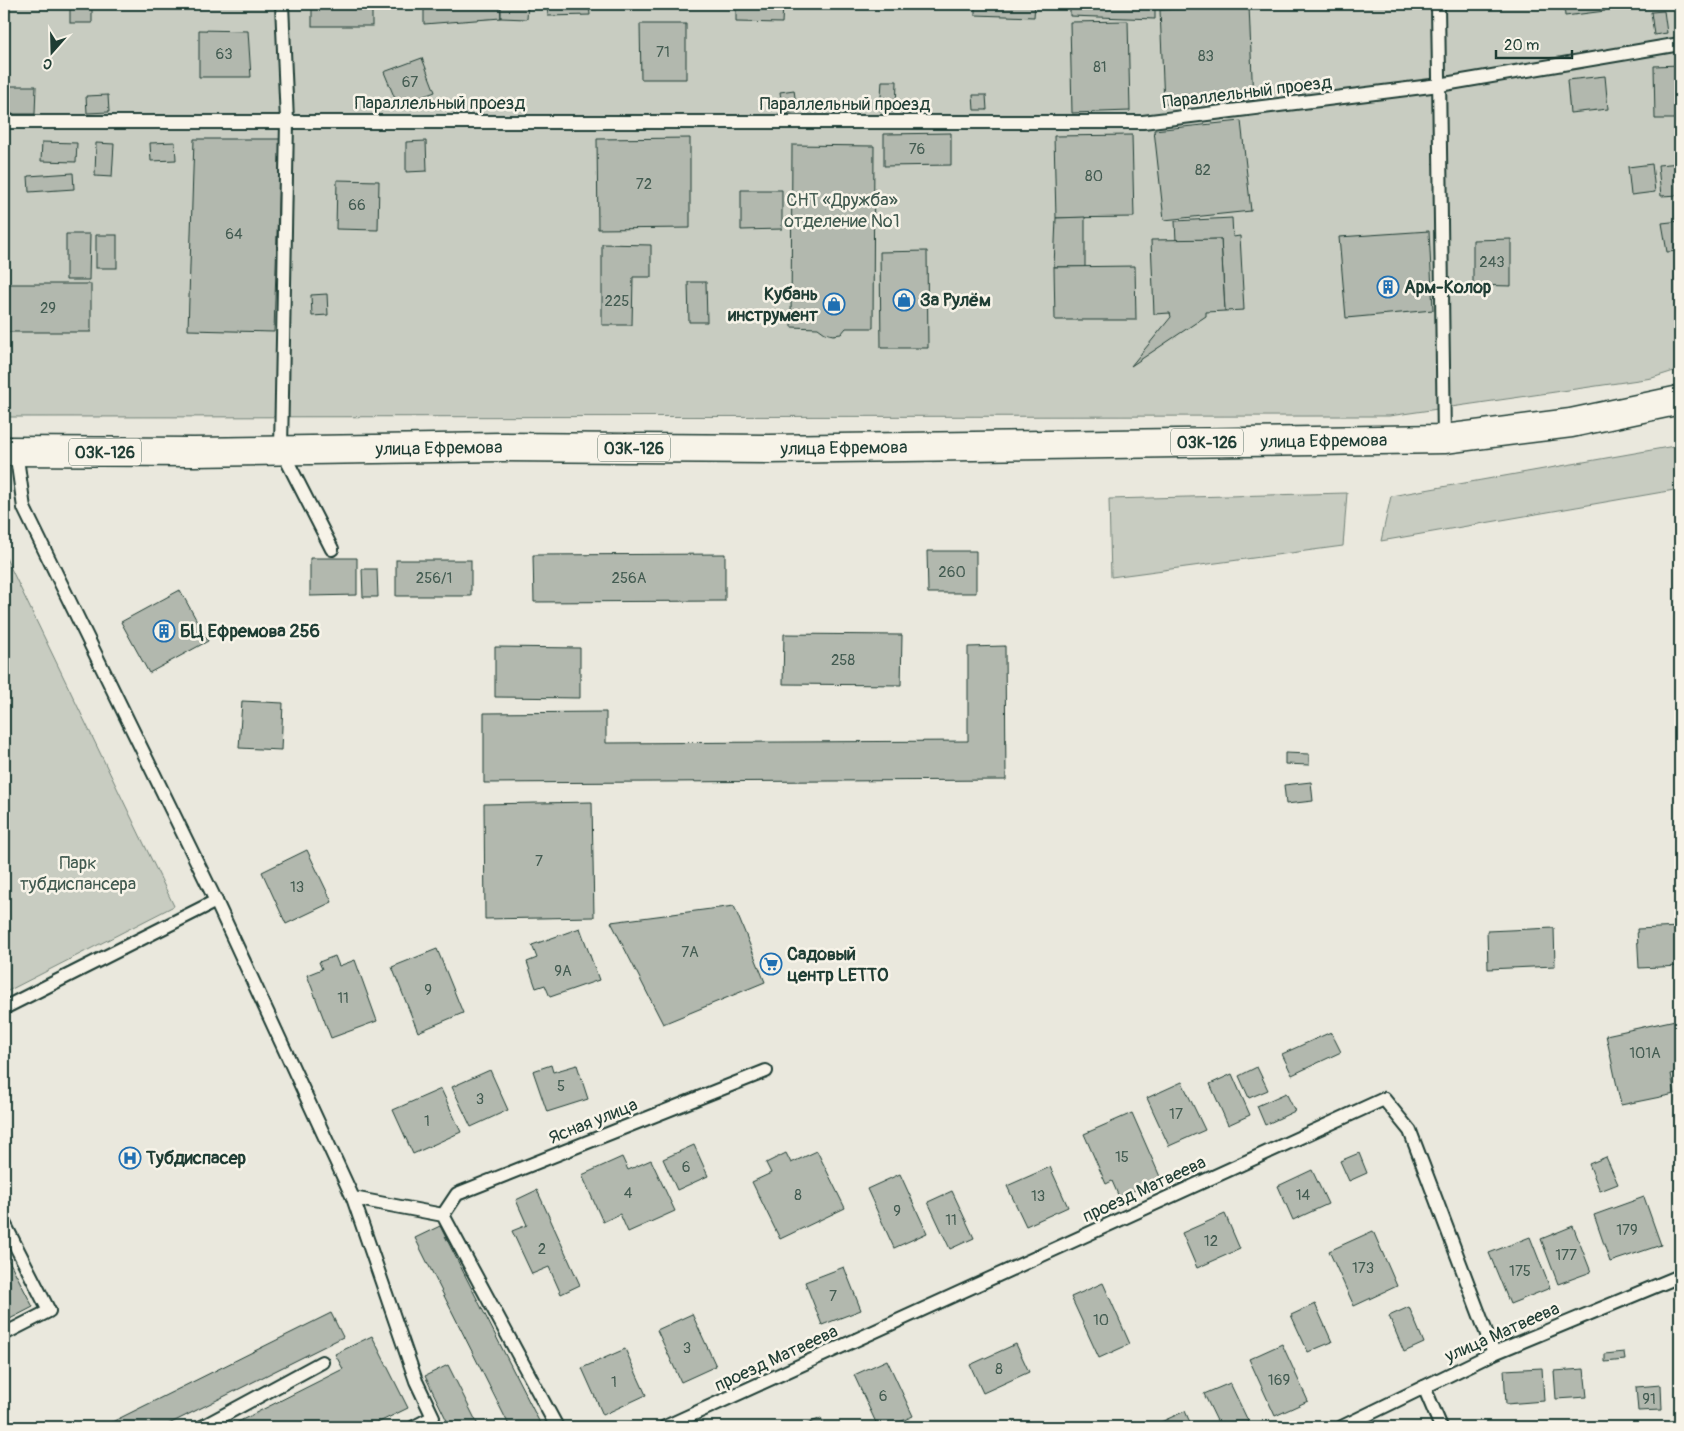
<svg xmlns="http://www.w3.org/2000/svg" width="1684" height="1431" viewBox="0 0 1684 1431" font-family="Pangolin,sans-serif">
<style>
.green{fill:#c8ccc1;stroke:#74847a}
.building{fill:#b2b8ae;stroke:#1f3d34}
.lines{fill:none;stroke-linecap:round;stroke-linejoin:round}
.lane-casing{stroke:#1f3d34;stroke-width:16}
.primary-casing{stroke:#1f3d34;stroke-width:31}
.lane{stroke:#f7f3e8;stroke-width:12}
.primary{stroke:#f7f3e8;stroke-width:28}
.labels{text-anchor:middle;stroke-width:5;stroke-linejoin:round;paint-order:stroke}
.number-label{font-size:15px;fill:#445c52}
.shield{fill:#f7f3e8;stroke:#60746a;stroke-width:1}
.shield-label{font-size:16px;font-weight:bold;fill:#1f3d34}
.street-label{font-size:18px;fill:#1f3d34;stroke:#f7f3e8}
.park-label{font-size:18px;fill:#415a50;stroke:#f7f3e8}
.poi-label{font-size:18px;font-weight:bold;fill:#1f3d34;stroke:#f7f3e8;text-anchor:start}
</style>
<rect width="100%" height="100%" fill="#eae8dd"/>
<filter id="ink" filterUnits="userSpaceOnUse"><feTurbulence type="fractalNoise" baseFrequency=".02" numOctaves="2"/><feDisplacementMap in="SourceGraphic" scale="10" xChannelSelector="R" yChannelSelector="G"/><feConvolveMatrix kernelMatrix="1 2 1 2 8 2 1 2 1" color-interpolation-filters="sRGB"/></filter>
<g filter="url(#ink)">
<g class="green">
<polygon points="4,4 1680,4 1680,369 1652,378 1389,416 4,417"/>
<polygon points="1680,445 1680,489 1381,541 1391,496"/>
<polygon points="1347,493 1343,546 1111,577 1109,499"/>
<polygon points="4,554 174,906 4,993"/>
</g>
<g class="building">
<rect x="70" y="4" width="22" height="19"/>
<rect x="312" y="4" width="60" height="22"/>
<polygon points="424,4 500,4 501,18 424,24"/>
<polygon points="501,4 528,4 527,19 501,18"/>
<polygon points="547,4 589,4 590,15 548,16"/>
<polygon points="736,4 783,4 782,23 736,22"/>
<polygon points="975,4 1035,4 1034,17 975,15"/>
<polygon points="1070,4 1155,4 1155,19 1070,16"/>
<polygon points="1564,4 1604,4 1605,11 1565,16"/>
<polygon points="1249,6 1253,101 1164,104 1160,10"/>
<polygon points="1664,11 1667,33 1654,35 1651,12"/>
<polygon points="1128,21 1130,111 1072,113 1070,22"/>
<polygon points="640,24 686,24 686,79 641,79"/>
<polygon points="199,30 248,31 251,77 199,77"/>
<polygon points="422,58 435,92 398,106 384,72"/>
<polygon points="1680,65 1680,119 1655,119 1654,66"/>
<polygon points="1605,76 1608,109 1570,113 1567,80"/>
<polygon points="882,81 897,81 896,112 880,111"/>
<polygon points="4,86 36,86 35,114 4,114"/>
<polygon points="794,90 797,112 783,114 780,92"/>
<polygon points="108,95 109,112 87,113 86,96"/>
<polygon points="973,95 986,95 987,110 974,110"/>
<polygon points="1241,121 1251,211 1164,220 1154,130"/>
<polygon points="951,133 951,165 884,166 884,134"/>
<polygon points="1132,135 1134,217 1056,218 1054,136"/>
<polygon points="690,138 690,228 598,229 597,139"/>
<polygon points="194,139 280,139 274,332 188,330"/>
<polygon points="426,141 427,171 406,172 406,142"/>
<polygon points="42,142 77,143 76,162 41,161"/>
<polygon points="175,142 176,160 151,161 150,143"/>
<polygon points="96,143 114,144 112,177 95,176"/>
<polygon points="792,145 874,146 873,328 846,328 841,334 833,335 825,333 818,328 791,327"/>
<polygon points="1680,163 1680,195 1661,196 1658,165"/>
<polygon points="1652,164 1655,192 1631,195 1628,167"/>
<polygon points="73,173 74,189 29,192 28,176"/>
<polygon points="337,180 379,181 378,230 336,229"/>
<polygon points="741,190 782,190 782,229 741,230"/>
<polygon points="1085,217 1085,267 1054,267 1056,218"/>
<polygon points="1232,218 1233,237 1240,236 1244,310 1225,311 1221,239 1176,241 1175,221"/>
<polygon points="1680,221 1680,251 1667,252 1662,223"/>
<polygon points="1429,231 1433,310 1346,318 1339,237"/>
<polygon points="66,234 90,234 89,280 66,280"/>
<rect x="96" y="235" width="21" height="33"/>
<polygon points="1221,239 1225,311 1206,312 1206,316 1131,366 1171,317 1170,313 1154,314 1151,240"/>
<polygon points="1511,239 1511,286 1473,285 1473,240"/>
<polygon points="602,244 651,245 651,277 633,277 632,325 602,325"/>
<polygon points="927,251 928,348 881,348 880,252"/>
<polygon points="1135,266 1136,320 1055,320 1054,267"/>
<polygon points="688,282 706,282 707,322 689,322"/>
<rect x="5" y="284" width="86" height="48"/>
<polygon points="327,294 328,315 312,316 311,295"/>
<polygon points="927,551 976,551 976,593 928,593"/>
<polygon points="725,554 725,601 534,602 533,555"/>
<polygon points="310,558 357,558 357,595 310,596"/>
<rect x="396" y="560" width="75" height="36"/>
<polygon points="362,569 377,569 378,597 363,597"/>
<polygon points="180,590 208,641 149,673 121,622"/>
<polygon points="784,634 902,635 901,685 783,684"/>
<polygon points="1005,646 1006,780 484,783 484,713 606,712 606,743 968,741 968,647"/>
<polygon points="495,647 580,648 580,698 495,697"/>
<polygon points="242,701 283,703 281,750 239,748"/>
<polygon points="1285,753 1309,754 1309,765 1285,764"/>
<polygon points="1311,782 1313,801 1286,804 1284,785"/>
<polygon points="592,802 594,917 485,919 484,804"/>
<polygon points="307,850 332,902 286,924 262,872"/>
<polygon points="734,906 765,982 663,1024 611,922"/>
<polygon points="1680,927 1680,966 1639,968 1637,929"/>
<polygon points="580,928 599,980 550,997 545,985 536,988 527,962 537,958 532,945"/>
<polygon points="1554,928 1555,966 1488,969 1487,931"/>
<polygon points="437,949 463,1013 418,1032 392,967"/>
<polygon points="335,956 339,966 355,960 377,1021 331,1038 307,975 322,969 319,962"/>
<polygon points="1680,1019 1680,1072 1671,1074 1675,1094 1621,1105 1606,1035"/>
<polygon points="1331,1032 1341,1052 1292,1075 1282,1054"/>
<polygon points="551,1065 553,1072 577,1065 588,1099 547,1112 533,1071"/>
<polygon points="1257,1067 1268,1090 1249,1098 1239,1076"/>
<polygon points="490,1070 508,1110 471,1127 452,1087"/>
<polygon points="1232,1074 1250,1115 1228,1125 1210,1084"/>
<polygon points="1182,1082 1205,1130 1169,1146 1147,1098"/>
<polygon points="441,1089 461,1132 413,1154 393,1110"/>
<polygon points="1286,1093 1295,1111 1265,1125 1257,1106"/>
<polygon points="1132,1113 1161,1179 1119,1197 1112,1181 1106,1184 1084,1134"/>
<polygon points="694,1145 708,1176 677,1190 663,1159"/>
<polygon points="817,1151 845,1208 780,1239 752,1182 771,1173 766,1163 786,1153 791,1163"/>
<polygon points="1359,1153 1367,1173 1349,1181 1340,1161"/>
<polygon points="622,1157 628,1170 651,1160 675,1211 628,1232 620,1214 603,1222 582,1175"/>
<polygon points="1606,1157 1618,1184 1600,1191 1589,1164"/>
<polygon points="1050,1167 1068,1207 1026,1226 1007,1186"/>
<polygon points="1312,1170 1328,1204 1293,1220 1278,1186"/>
<polygon points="900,1174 927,1233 894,1248 867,1189"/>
<polygon points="537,1190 580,1285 561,1294 549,1267 532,1274 512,1231 527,1225 516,1200"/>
<polygon points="952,1191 974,1238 950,1249 928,1202"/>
<polygon points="1644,1197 1661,1245 1610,1262 1594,1215"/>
<polygon points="1225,1214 1240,1249 1197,1268 1182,1233"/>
<polygon points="440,1226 542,1427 510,1427 415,1238"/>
<polygon points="1573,1226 1591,1272 1558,1284 1541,1239"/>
<polygon points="1373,1231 1397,1286 1354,1306 1329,1251"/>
<polygon points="1530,1237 1550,1288 1510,1304 1489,1253"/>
<polygon points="4,1251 33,1307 4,1322"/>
<polygon points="844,1267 861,1310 822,1325 805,1282"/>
<polygon points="1103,1283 1130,1344 1099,1358 1071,1297"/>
<polygon points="1315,1304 1332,1342 1308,1352 1291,1315"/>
<polygon points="1409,1307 1424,1343 1404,1352 1389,1316"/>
<polygon points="331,1313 343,1337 163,1427 102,1427"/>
<polygon points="692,1314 716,1366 681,1382 657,1330"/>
<polygon points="372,1336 408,1408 369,1427 228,1427 343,1369 335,1354"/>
<polygon points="1016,1344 1029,1372 983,1393 970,1365"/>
<polygon points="1282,1344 1308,1401 1275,1416 1249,1359"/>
<polygon points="625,1349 646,1395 603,1415 582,1368"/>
<polygon points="1624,1352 1625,1360 1605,1362 1605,1354"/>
<polygon points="887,1360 913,1416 889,1427 878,1427 854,1375"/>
<polygon points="448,1365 479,1427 450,1427 425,1376"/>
<polygon points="1542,1368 1544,1401 1506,1404 1504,1370"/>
<polygon points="1584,1369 1587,1397 1556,1399 1554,1371"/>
<polygon points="1230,1383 1251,1427 1220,1427 1204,1394"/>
<polygon points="1661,1385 1662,1410 1638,1411 1636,1387"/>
<polygon points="1185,1411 1192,1427 1150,1427"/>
<polygon points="821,1418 825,1427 800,1427"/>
</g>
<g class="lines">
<g class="lane-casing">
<g id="lane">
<polyline points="282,4 287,121 281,449 332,549"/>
<polyline points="1438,4 1444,439"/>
<polyline points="4,122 1143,122 1439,85 1680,44"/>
<polyline points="16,451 24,508 216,901 353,1198 443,1215 557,1427"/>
<polyline points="4,1008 216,901"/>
<polyline points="353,1198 416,1381 433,1417 414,1427"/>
<polyline points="443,1215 457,1194 766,1071"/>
<polyline points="4,1223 49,1311 4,1334"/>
<polyline points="1424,1387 1441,1427"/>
<polyline points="202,1427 322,1362"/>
<polyline points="665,1427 1384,1099 1410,1131 1494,1353"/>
<polyline points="1342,1427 1494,1353 1680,1276"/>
</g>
</g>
<g class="primary-casing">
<g id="primary">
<path id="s1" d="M4 451 194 452 500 447 769 449 1444 439 1571 423 1680 400"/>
</g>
</g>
<use href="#lane" class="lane"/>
<use href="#primary" class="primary"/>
</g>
</g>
<defs>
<g id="building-ring" transform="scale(1.125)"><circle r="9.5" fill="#f7f3e8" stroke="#1f6fb2" stroke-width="1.5"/><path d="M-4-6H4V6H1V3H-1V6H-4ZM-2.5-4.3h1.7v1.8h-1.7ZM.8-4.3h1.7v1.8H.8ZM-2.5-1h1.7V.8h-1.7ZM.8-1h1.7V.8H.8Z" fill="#1f6fb2"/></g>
<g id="shop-ring" transform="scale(1.125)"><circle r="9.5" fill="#f7f3e8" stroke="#1f6fb2" stroke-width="1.5"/><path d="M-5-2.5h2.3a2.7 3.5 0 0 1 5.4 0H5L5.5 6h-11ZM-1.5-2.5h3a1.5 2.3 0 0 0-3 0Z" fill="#1f6fb2"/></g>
<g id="supermarket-ring" transform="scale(1.125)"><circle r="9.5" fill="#f7f3e8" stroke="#1f6fb2" stroke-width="1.5"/><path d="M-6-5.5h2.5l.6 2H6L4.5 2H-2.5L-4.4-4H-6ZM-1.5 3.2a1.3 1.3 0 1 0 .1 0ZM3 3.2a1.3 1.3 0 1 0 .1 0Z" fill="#1f6fb2"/></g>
<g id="hospital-ring" transform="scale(1.125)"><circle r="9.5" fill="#f7f3e8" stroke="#1f6fb2" stroke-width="1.5"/><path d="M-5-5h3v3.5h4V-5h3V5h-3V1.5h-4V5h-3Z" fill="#1f6fb2"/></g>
</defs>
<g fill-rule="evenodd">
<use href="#building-ring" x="1388" y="287"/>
<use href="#shop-ring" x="904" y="300"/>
<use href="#shop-ring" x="834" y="304"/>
<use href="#building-ring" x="164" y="631"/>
<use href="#supermarket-ring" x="771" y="964"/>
<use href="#hospital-ring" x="130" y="1158"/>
</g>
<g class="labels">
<g class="number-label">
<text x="663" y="57">71</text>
<text x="224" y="59">63</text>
<text x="1206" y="61">83</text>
<text x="1100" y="72">81</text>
<text x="410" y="87">67</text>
<text x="917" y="154">76</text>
<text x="1203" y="175">82</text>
<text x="1094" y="181">80</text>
<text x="644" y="189">72</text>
<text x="357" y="210">66</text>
<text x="234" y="239">64</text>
<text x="1492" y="267">243</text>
<text x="617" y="306">225</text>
<text x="48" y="313">29</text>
<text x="952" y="577">260</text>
<text x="434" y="583">256/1</text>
<text x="629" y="583">256А</text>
<text x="843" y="665">258</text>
<text x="539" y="866">7</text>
<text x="297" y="892">13</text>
<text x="690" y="957">7А</text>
<text x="563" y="976">9А</text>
<text x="428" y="995">9</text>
<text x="343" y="1003">11</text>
<text x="1645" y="1058">101А</text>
<text x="561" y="1091">5</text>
<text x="480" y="1104">3</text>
<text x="1176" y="1119">17</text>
<text x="427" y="1126">1</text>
<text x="1122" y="1162">15</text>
<text x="686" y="1172">6</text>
<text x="628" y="1198">4</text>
<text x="798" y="1200">8</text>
<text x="1303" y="1200">14</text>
<text x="1038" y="1201">13</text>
<text x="897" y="1216">9</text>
<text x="951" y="1225">11</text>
<text x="1627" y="1235">179</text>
<text x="1211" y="1246">12</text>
<text x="542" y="1254">2</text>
<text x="1566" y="1260">177</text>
<text x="1363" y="1273">173</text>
<text x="1520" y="1276">175</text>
<text x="833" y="1301">7</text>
<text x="1101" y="1325">10</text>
<text x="687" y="1353">3</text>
<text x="999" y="1374">8</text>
<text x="1279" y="1385">169</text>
<text x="614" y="1387">1</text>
<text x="883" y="1401">6</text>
<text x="1649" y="1404">91</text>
</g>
<g class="shield">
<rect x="1171" y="428.5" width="72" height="27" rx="4"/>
<rect x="598" y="434.5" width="72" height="27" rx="4"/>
<rect x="69" y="438.5" width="72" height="27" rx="4"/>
</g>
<g class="shield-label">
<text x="1207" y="448">03К-126</text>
<text x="634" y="454">03К-126</text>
<text x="105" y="458">03К-126</text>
</g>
<g class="street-label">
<text transform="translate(1247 92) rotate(-7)" y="6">Параллельный проезд</text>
<text x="440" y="109">Параллельный проезд</text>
<text x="845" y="110">Параллельный проезд</text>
<text dy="6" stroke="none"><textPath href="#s1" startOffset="1320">улица Ефремова</textPath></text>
<text dy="6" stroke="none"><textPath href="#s1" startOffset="840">улица Ефремова</textPath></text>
<text dy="6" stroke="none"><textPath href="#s1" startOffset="435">улица Ефремова</textPath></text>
<text transform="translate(593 1121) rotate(-22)" y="6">Ясная улица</text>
<text transform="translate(1144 1189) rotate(-25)" y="6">проезд Матвеева</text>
<text transform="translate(1502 1332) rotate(-24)" y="6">улица Матвеева</text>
<text transform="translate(776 1358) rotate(-25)" y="6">проезд Матвеева</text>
</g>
<g class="park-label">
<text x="842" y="206">СНТ «Дружба»<tspan x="842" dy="21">отделение №1</tspan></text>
<text x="78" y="869">Парк<tspan x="78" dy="21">тубдиспансера</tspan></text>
</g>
<g class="poi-label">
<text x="1404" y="293">Арм-Колор</text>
<text x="818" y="300" text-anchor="end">Кубань<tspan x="818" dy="21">инструмент</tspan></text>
<text x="920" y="306">За Рулём</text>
<text x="180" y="637">БЦ Ефремова 256</text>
<text x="787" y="960">Садовый<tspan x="787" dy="21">центр LETTO</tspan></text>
<text x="146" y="1164">Тубдиспасер</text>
</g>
</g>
<rect width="1684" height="1431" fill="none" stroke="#f7f3e8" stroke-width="20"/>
<rect x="10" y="10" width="1664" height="1411" fill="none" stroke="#1f3d34" stroke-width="2" filter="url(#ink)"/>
<g transform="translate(52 52) rotate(200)" stroke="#f7f3e8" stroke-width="4" paint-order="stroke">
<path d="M0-4L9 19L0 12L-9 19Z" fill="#1f3d34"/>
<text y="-8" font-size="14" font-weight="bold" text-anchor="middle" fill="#1f3d34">С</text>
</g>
<path d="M1496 50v8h76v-8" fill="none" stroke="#1f3d34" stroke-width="2.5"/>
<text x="1504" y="50" font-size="15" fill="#1f3d34" stroke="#f7f3e8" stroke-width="4" paint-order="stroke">20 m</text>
</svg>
